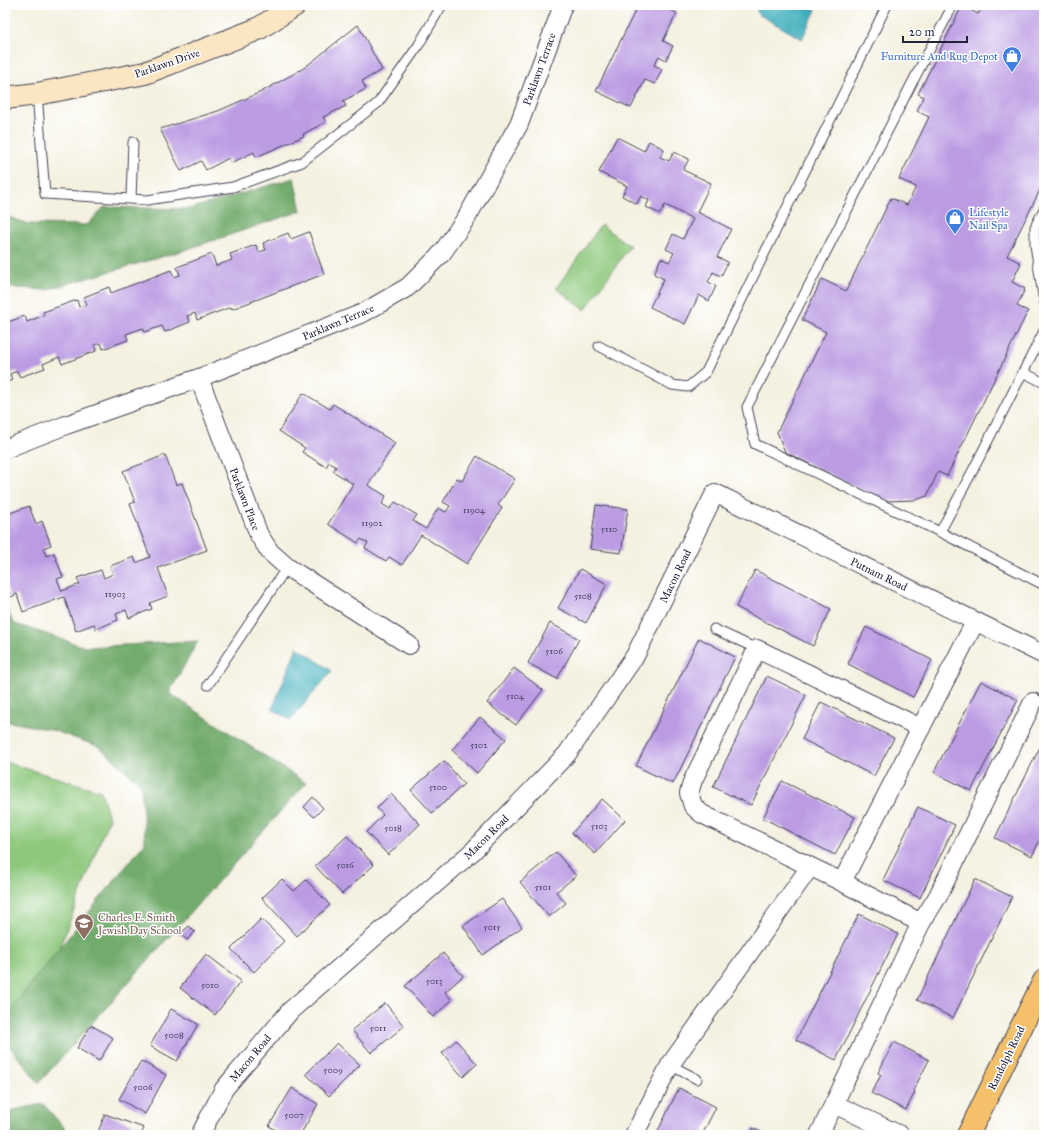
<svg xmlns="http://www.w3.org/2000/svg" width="1049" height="1140" viewBox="0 0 1049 1140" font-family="'IM FELL Great Primer',serif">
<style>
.green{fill:#8dc87c;stroke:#58755c}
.forest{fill:#72ac6c;stroke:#4a6754}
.water{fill:#40afbc;stroke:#31687c}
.building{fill:#bb9ce3}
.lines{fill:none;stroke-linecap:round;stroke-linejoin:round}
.lane-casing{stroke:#424154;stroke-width:11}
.street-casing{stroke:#424154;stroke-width:20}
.secondary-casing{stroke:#424154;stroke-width:24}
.primary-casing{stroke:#424154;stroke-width:24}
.lane{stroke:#fff;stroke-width:9}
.street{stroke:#fff;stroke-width:18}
.secondary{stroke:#fbe6c3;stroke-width:22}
.primary{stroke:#f4c16a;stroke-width:22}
.labels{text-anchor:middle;stroke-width:3;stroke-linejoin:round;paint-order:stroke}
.number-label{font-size:9px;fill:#484065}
.shop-label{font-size:11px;fill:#366cbe;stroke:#fff;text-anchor:end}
.street-label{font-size:11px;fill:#22223b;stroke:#fff}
.education-label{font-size:11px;fill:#785e54;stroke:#fff;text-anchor:start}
</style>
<rect width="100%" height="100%" fill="#fff"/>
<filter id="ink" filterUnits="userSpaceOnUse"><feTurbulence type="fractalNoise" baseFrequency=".025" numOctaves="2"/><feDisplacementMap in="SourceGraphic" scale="8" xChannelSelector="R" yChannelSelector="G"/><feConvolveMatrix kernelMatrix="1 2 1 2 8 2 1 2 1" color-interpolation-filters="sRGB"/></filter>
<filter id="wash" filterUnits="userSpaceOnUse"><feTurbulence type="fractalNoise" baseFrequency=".012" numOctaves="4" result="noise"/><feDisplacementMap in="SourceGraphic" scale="16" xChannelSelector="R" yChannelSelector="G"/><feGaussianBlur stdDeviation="0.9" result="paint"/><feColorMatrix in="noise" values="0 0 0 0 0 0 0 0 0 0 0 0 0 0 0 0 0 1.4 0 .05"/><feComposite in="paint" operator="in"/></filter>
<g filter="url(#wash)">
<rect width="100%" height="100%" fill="#f4f1e0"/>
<g class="green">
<polygon points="601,225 630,246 585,310 556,288"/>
<polygon points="5,762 101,791 109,818 37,1007 5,1008"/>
</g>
<g class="forest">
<polygon points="294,178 301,211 182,251 46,290 5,287 5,216 29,224 87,225 104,207 189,209"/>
<polygon points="5,604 13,623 85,647 198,641 169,693 306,783 39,1083 5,1041 5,1015 145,843 141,785 100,747 52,730 5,721"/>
<polygon points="43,1104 63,1126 68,1135 11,1135 9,1111"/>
</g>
<g class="water">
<polygon points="757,5 813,5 816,10 802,39 758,14 756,7"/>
<polygon points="297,647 332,671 291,720 272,709"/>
</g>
<g id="blocks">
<g class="building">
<polygon points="638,5 673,5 670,10 677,13 663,41 673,46 666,60 659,56 654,65 662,69 655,84 645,80 631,108 596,91"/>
<polygon points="983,5 1044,5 1044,182 1007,256 1021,263 1012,282 1025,289 1017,306 1028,311 947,476 938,472 927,496 916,500 885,501 785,452 777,432 826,332 802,320 822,279 846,291 891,198 907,205 916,187 899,179 929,117 917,111 924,97 918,94 962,6 978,14"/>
<polygon points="358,25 382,70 362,81 366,89 343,101 346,106 323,117 326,122 303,134 304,136 256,157 254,152 231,163 229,158 206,170 201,161 181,171 160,129 218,111 261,92 304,68"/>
<polygon points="617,137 644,151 649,141 664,149 660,157 669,161 674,152 689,159 683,170 711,183 697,212 731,229 717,257 728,262 721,276 713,272 708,282 716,286 709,301 699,295 685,324 650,307 664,279 654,274 661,258 669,262 674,253 666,249 673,234 683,239 693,219 665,205 660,214 646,207 649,200 641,196 637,204 622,196 627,186 599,172"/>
<polygon points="309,232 324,274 232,309 231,307 197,320 195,313 187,316 190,322 165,332 162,326 145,332 143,328 126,334 128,340 103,349 101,343 94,345 96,351 62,364 59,357 43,364 45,368 20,377 17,371 10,374 12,380 5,383 5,323 25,316 27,322 44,315 43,312 77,300 79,307 87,305 84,297 109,287 111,293 171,270 174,277 180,275 177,267 212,254 216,266 232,260 230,254 256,245 259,252 266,250 263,243 288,233 291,239"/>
<polygon points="303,393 330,409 333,404 395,443 368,485 386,496 382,504 390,509 395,502 417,515 413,521 426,529 438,508 446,512 450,506 443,502 457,478 462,481 477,456 515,479 498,505 502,508 467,564 421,535 402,565 389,557 386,561 365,548 368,543 361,539 358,543 328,524 353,484 333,471 336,467 329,462 326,467 302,452 305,448 279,431"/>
<polygon points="165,455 176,485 182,483 207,550 158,568 168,596 150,603 152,609 129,618 126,610 116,614 118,620 96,629 94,624 76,631 64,597 23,612 17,594 11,597 5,581 5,571 8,570 5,563 5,515 29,506 36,524 42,521 51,545 43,548 46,556 54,553 63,577 57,579 62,591 80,584 77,578 101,570 104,578 113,574 110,566 134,557 136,563 150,557 130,504 135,502 123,471"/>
<polygon points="596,505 628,509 621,553 590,549"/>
<polygon points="580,569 607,584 586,623 558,608"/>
<polygon points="755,570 831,609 813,646 736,607"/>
<polygon points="550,623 579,639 557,679 528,663"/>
<polygon points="866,627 932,660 913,697 848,664"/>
<polygon points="699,638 735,657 673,784 636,766"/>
<polygon points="514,668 543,690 516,725 487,703"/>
<polygon points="767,676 806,695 751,805 713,787"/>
<polygon points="981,681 1018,700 971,791 934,772"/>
<polygon points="821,702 894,738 874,776 802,739"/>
<polygon points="480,717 506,739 477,773 452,750"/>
<polygon points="1044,739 1044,832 1032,856 995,838"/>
<polygon points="444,761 464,784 432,813 411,790"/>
<polygon points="782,781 855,817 835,855 763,818"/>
<polygon points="391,794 420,824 388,855 366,832 383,815 377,808"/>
<polygon points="313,797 323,808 314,817 304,807"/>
<polygon points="602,799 625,820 595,854 572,833"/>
<polygon points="918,807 955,825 920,898 883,880"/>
<polygon points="347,836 374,865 342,894 315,866"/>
<polygon points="556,852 576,876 556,892 566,903 549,917 520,882"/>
<polygon points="282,879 294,891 306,880 330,905 297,936 262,898"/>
<polygon points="975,879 1012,897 953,1018 917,1000"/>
<polygon points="502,899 522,927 483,955 463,926"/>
<polygon points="859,914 898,934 836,1060 796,1040"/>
<polygon points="261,919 284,941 254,972 231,949"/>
<polygon points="189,926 195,932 187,940 180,934"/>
<polygon points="443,953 463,976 445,992 452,1000 433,1017 405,986"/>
<polygon points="206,954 241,981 215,1015 180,988"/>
<polygon points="385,1003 404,1026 371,1053 352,1030"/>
<polygon points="171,1009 198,1024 177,1061 150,1046"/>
<polygon points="91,1025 113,1038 99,1061 77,1048"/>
<polygon points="456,1040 477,1064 463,1077 442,1053"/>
<polygon points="894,1042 929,1060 913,1091 915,1092 906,1110 871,1093 881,1075 878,1073"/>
<polygon points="337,1043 360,1065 329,1096 306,1074"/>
<polygon points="141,1061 166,1075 145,1114 119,1099"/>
<polygon points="292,1088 318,1104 300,1135 284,1135 269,1126"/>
<polygon points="679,1088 716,1107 702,1135 656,1135"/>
<polygon points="105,1114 144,1128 141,1135 97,1135"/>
<polygon points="753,1128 766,1135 749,1135"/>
</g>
</g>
</g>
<g filter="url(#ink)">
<use href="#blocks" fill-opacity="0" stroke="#424154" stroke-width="1"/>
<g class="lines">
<g class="lane-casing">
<g id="lane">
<polyline points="953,5 912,83 747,407 755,444 940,532 1044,585"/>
<polyline points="37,94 45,194 147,200 233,187 302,162 378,103 418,46 442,5"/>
<polyline points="131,199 133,142"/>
<polyline points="1044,209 1035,227 1035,245 1044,302"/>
<polyline points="599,346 672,385 688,387 706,372 887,5"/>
<polyline points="1023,372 1044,383"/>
<polyline points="940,532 972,472 1044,331"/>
<polyline points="714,629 757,649"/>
<polyline points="208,685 287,567"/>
<polyline points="670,1065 697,1079"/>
</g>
</g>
<g class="street-casing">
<g id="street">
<polyline points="199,378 259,535 270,552 287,567 409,645"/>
<polyline points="5,449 66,425 199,378 363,313 408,287 442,253 467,217 519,124 563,5"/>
<polyline points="842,882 975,622"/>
<polyline points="921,923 842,882 702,814 693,806 689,793 693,780 757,649 921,728"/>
<polyline points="834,1104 900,1135"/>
<polyline points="200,1135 224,1089 291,1010 473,851 567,754 635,656 715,493 1044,655"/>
<polyline points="634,1135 670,1065 810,867"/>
<polyline points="819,1135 921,923 938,896 1033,702"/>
</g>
</g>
<g class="secondary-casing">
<polyline id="secondary" points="5,98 37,94 145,73 258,29 295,5"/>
</g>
<g class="primary-casing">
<polyline id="primary" points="968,1135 1044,981"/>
</g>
<use href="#lane" class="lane"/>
<use href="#street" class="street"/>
<use href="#secondary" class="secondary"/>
<use href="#primary" class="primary"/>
</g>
</g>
<defs>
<g id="shop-pin" transform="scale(1)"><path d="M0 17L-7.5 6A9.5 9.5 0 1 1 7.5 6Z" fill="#3f7fe0" stroke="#fff"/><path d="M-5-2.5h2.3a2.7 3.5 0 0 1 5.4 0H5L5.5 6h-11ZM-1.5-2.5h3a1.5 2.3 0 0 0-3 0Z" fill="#fff"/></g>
<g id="school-pin" transform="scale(1)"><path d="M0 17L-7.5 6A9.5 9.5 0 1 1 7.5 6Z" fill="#8d6e63" stroke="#fff"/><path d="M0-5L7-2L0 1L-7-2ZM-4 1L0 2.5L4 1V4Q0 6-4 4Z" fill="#fff"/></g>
</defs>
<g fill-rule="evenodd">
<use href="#shop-pin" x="1012" y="56"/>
<use href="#shop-pin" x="955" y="218"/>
<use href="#school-pin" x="84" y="923"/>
</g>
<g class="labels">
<g class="number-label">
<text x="474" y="513">11904</text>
<text x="372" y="526">11902</text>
<text x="609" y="532">5110</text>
<text x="115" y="597">11903</text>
<text x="583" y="599">5108</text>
<text x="554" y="654">5106</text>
<text x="515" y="699">5104</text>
<text x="479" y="748">5102</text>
<text x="438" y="790">5100</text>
<text x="599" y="829">5103</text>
<text x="393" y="831">5018</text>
<text x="345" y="868">5016</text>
<text x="543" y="890">5101</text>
<text x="492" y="930">5015</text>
<text x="434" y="984">5013</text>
<text x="210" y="988">5010</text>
<text x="378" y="1031">5011</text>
<text x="174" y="1038">5008</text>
<text x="333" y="1073">5009</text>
<text x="143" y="1090">5006</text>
<text x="294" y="1118">5007</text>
</g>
<g class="shop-label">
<text x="998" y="60">Furniture And Rug Depot</text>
<text x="969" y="216" text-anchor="start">Lifestyle<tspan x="969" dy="13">Nail Spa</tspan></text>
</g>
<g class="street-label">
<text transform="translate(167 63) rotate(-19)" y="4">Parklawn Drive</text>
<text transform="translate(539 69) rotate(-70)" y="4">Parklawn Terrace</text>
<text transform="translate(338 322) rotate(-23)" y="4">Parklawn Terrace</text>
<text transform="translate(245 499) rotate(69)" y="4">Parklawn Place</text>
<text transform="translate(879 574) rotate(26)" y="4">Putnam Road</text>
<text transform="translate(675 576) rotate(-64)" y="4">Macon Road</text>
<text transform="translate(486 837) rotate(-45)" y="4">Macon Road</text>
<text transform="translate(250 1058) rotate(-50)" y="4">Macon Road</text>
<text transform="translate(1006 1058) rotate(-64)" y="4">Randolph Road</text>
</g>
<g class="education-label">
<text x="98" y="921">Charles E. Smith<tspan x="98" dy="13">Jewish Day School</tspan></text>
</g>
</g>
<rect width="1049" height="1140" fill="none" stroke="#fff" stroke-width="20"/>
<path d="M903 36v6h64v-6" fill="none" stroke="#22223b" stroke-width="2"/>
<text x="909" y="36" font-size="12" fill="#22223b" stroke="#ffffff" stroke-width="3" paint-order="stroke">20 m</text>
</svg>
